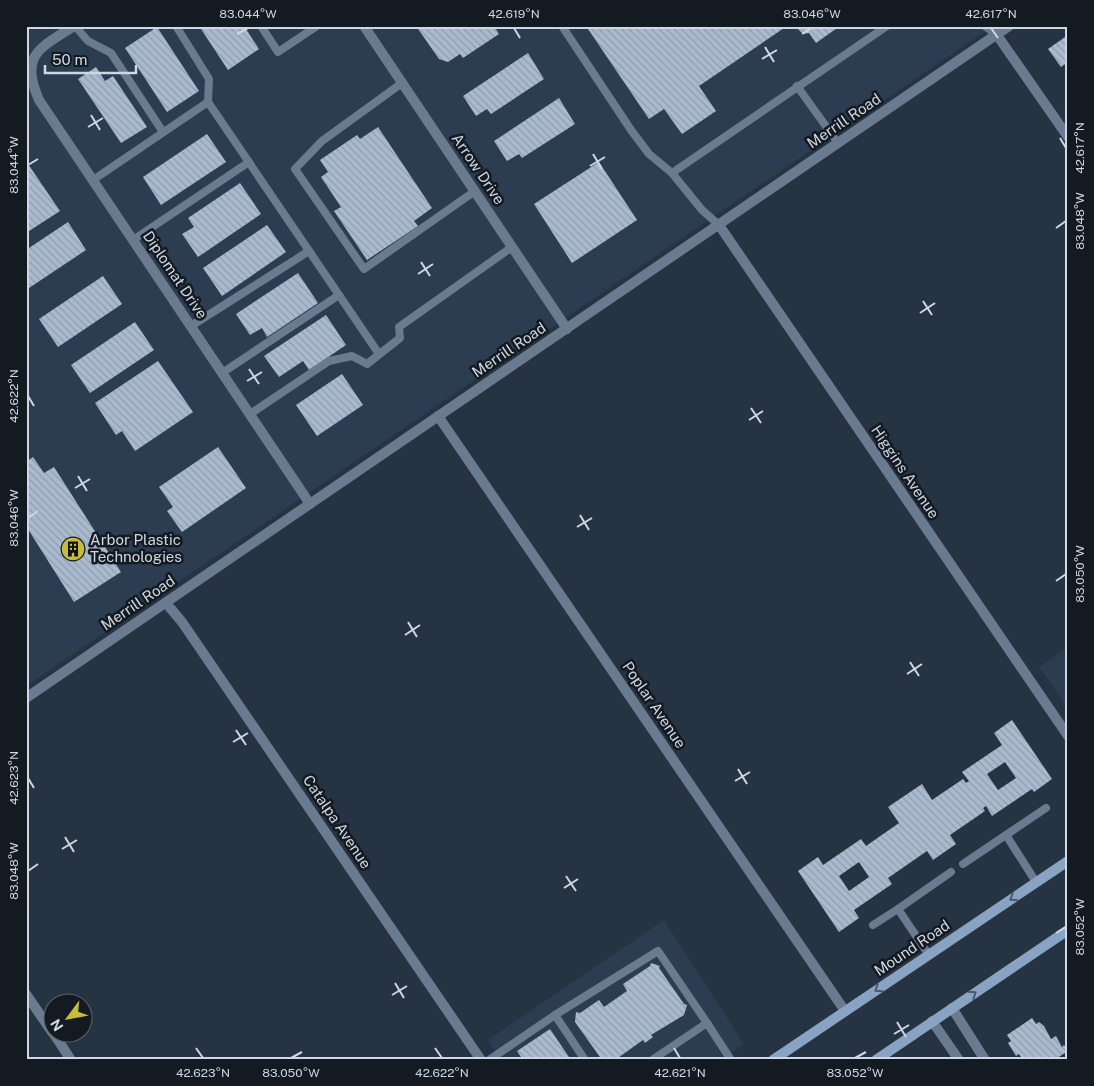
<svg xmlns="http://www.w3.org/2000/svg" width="1094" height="1086" viewBox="0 0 1094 1086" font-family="'Public Sans',sans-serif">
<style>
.built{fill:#2c3d52}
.building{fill:url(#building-back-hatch);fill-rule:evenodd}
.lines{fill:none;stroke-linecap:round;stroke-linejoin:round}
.lane{stroke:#6a7a8f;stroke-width:8}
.street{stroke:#6a7a8f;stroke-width:10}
.secondary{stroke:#89a3c3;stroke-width:10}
.oneway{stroke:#49586a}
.ticks{fill:none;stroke:#cfd7e2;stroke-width:2}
.labels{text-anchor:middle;stroke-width:5;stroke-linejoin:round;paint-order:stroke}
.street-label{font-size:15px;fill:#cfd7e2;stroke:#141a21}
.poi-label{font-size:15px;fill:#cfd7e2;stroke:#141a21;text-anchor:start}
.neatline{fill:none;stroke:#cfd7e2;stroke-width:2}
.ticks-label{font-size:12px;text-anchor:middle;fill:#cfd7e2}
</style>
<defs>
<pattern id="building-back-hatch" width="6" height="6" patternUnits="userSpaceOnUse" patternTransform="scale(1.25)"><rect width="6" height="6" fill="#aabace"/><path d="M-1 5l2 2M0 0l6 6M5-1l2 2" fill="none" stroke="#8f9cac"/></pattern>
</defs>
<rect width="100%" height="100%" fill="#263342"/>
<g class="built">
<polygon points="26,26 993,26 26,686"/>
<polygon points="1068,647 1068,708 1039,667"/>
<polygon points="664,920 744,1044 721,1060 501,1060 488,1040"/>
</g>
<g class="building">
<polygon points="199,26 244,26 259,49 228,70"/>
<polygon points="416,26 494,26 499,34 463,58 460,54 448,62 439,59"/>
<polygon points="586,26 787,26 699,86 716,111 682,134 664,109 649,119"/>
<polygon points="795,26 840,26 816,43 809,33 803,34"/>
<polygon points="157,27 199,91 167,112 125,48"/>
<polygon points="1068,35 1068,62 1061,67 1048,49"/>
<polygon points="528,53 544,79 491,114 487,109 476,116 463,96"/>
<polygon points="96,67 105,81 113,76 147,127 121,143 78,79"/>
<polygon points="559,98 575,124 522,158 519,154 507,161 494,141"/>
<polygon points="378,127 432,208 414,221 418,226 367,260 334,211 341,207 321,177 328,172 320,160 357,135 360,139"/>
<polygon points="207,134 226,162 161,205 143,177"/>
<polygon points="26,161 60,211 26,233"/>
<polygon points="599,162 637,220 572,263 534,204"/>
<polygon points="240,183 261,214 198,257 182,234 194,227 188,218"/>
<polygon points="68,222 86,250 26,290 26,250"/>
<polygon points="267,225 286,252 222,296 203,268"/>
<polygon points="298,273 318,303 267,337 262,328 250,335 236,314"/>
<polygon points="103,276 122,304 58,347 39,319"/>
<polygon points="326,315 346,345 309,370 303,361 279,377 264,356"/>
<polygon points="135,322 154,350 90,393 71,365"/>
<polygon points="158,361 193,412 135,451 122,431 116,435 95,403"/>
<polygon points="342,374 363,405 317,436 296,405"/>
<polygon points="218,447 246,488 182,532 167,511 173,507 159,487"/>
<polygon points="33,457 44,473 54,467 121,572 74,602 26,526 26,462"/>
<path d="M1012 720 1052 779 1034 792 1032 789 992 816 986 806 983 808 985 811 950 835 956 844 933 860 927 851 888 878 892 884 854 910 859 918 839 932 798 871 818 857 823 865 861 839 866 846 899 823 888 807 922 784 932 800 963 779 966 783 969 781 962 772 1002 745 994 733ZM1005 762 1016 778 998 790 987 774ZM859 862 869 877 849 891 839 876Z"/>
<polygon points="651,963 660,966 659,968 684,1004 687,1005 684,1015 651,1035 653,1037 645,1043 643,1040 615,1060 602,1060 575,1022 576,1012 580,1013 599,1000 604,1007 627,991 623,984 650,966"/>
<polygon points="1032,1018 1036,1024 1039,1022 1044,1026 1051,1039 1056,1036 1062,1047 1064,1045 1068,1051 1054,1060 1023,1060 1019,1054 1016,1056 1008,1043 1011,1041 1007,1035"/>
<polygon points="550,1029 571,1060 523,1060 517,1051"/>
</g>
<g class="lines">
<g class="lane">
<polyline points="75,26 88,41 111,53 163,132"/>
<polyline points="176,26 209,79 208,102 379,354"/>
<polyline points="261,26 278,52 317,26"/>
<polyline points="562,26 631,130 649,154 672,173 702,210 719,225"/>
<polyline points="985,26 997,35"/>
<polyline points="402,83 322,141 295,169 364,269 475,191"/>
<polyline points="797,86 838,143"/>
<polyline points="672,173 887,26"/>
<polyline points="93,180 208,102"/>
<polyline points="133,240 249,162"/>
<polyline points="191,326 309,251"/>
<polyline points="222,373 339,295"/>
<polyline points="250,414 329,361 352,356 367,364 400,338 399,327 512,247"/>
<polyline points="1006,835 1036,882"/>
<polyline points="963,864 1046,808"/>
<polyline points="873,925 898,909"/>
<polyline points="929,955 898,909 951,872"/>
<polyline points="555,1015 658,951 707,1023"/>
<polyline points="489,1060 555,1015 585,1060"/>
<polyline points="652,1060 707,1023 731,1060"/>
</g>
<g class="street">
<path d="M74 26C40 48 19 55 39 100L310 504"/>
<polyline points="364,26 567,329"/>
<polyline points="997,35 1068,137"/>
<polyline points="719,225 1068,736"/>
<polyline points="438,416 845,1011"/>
<polyline points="166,603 182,622 481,1060"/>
<polyline points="26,698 1009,26"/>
<polyline points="26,994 52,1032"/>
<polyline points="952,1008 985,1060"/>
<polyline points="932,1021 959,1060"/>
<polyline points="54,1034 71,1060"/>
</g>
<g class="secondary">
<polyline points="773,1060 1068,861"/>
<polyline points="876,1060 1068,930"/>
</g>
</g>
<defs><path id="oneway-chevron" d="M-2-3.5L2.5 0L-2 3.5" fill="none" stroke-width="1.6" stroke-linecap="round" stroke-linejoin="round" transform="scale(1.25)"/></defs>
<g class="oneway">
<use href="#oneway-chevron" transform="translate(1013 898) rotate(146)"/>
<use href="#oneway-chevron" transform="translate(878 989) rotate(146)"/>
<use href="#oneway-chevron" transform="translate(973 994) rotate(-34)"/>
</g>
<path class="ticks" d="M514 28 520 38M991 28 998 38M237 34 248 28M802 34 812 28M765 47 774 62M762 59 777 50M91 115 100 130M88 127 103 118M1060 138 1066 148M593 154 602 169M28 165 38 159M590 166 605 157M1056 228 1066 221M421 262 430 276M418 274 433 264M923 301 932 315M920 313 935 303M249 369 259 384M247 381 262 372M28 396 34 406M751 408 761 423M749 420 763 411M78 476 87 491M75 488 90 479M580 515 589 530M28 518 38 511M577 527 592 518M1056 581 1066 574M408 622 417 637M405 635 420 625M910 662 919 676M907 674 922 664M236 730 246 745M233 742 248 733M738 769 747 784M28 778 34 788M735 781 750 772M65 837 74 852M62 849 77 840M28 871 38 864M566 876 576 891M564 888 578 879M1056 933 1066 927M395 983 404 998M392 995 407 986M897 1022 906 1037M894 1034 909 1025M196 1048 203 1058M435 1048 442 1058M674 1048 680 1058M291 1058 302 1052M855 1058 866 1052"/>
<defs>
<g id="building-disc" transform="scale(1.25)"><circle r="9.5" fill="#c7bb3c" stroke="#141a21"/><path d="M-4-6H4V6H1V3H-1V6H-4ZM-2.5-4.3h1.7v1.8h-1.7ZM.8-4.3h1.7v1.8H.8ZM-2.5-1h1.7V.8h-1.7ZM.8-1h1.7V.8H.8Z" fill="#111"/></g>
</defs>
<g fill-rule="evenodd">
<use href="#building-disc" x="73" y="549"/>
</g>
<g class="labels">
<g class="street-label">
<text transform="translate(844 121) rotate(-34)" y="5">Merrill Road</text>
<text transform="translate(478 169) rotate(56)" y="5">Arrow Drive</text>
<text transform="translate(175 275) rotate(56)" y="5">Diplomat Drive</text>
<text transform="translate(509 350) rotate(-34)" y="5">Merrill Road</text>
<text transform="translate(905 472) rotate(56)" y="5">Higgins Avenue</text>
<text transform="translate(138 603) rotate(-34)" y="5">Merrill Road</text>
<text transform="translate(654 705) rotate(56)" y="5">Poplar Avenue</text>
<text transform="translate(337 822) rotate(56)" y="5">Catalpa Avenue</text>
<text transform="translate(912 948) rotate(-34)" y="5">Mound Road</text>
</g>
<g class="poi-label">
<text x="90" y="545">Arbor Plastic<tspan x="90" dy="17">Technologies</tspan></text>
</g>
</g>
<rect width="1094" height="1086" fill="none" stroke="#141a21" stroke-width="55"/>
<g transform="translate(68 1018) rotate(238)"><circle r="24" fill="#141a21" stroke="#5f666e"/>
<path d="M0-4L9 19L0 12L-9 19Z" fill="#c7bb3c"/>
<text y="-8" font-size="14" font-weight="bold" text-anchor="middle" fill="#cfd7e2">N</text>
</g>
<path d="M45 65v8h91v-8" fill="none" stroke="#cfd7e2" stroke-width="2.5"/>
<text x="52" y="65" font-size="15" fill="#cfd7e2" stroke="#141a21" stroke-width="4" paint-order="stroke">50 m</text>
<rect x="28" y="28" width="1038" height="1030" class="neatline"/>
<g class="ticks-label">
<text x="248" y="18">83.044°W</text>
<text x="514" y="18">42.619°N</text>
<text x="812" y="18">83.046°W</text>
<text x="991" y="18">42.617°N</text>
<text transform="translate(1080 148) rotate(-90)" y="4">42.617°N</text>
<text transform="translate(14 165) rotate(-90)" y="4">83.044°W</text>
<text transform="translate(1080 221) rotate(-90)" y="4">83.048°W</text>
<text transform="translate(14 396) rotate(-90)" y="4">42.622°N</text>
<text transform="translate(14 518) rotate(-90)" y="4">83.046°W</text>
<text transform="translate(1080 574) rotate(-90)" y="4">83.050°W</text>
<text transform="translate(14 778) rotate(-90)" y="4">42.623°N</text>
<text transform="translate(14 871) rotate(-90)" y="4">83.048°W</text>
<text transform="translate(1080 927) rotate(-90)" y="4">83.052°W</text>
<text x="203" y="1077">42.623°N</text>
<text x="291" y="1077">83.050°W</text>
<text x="442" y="1077">42.622°N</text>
<text x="680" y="1077">42.621°N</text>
<text x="855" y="1077">83.052°W</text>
</g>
</svg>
